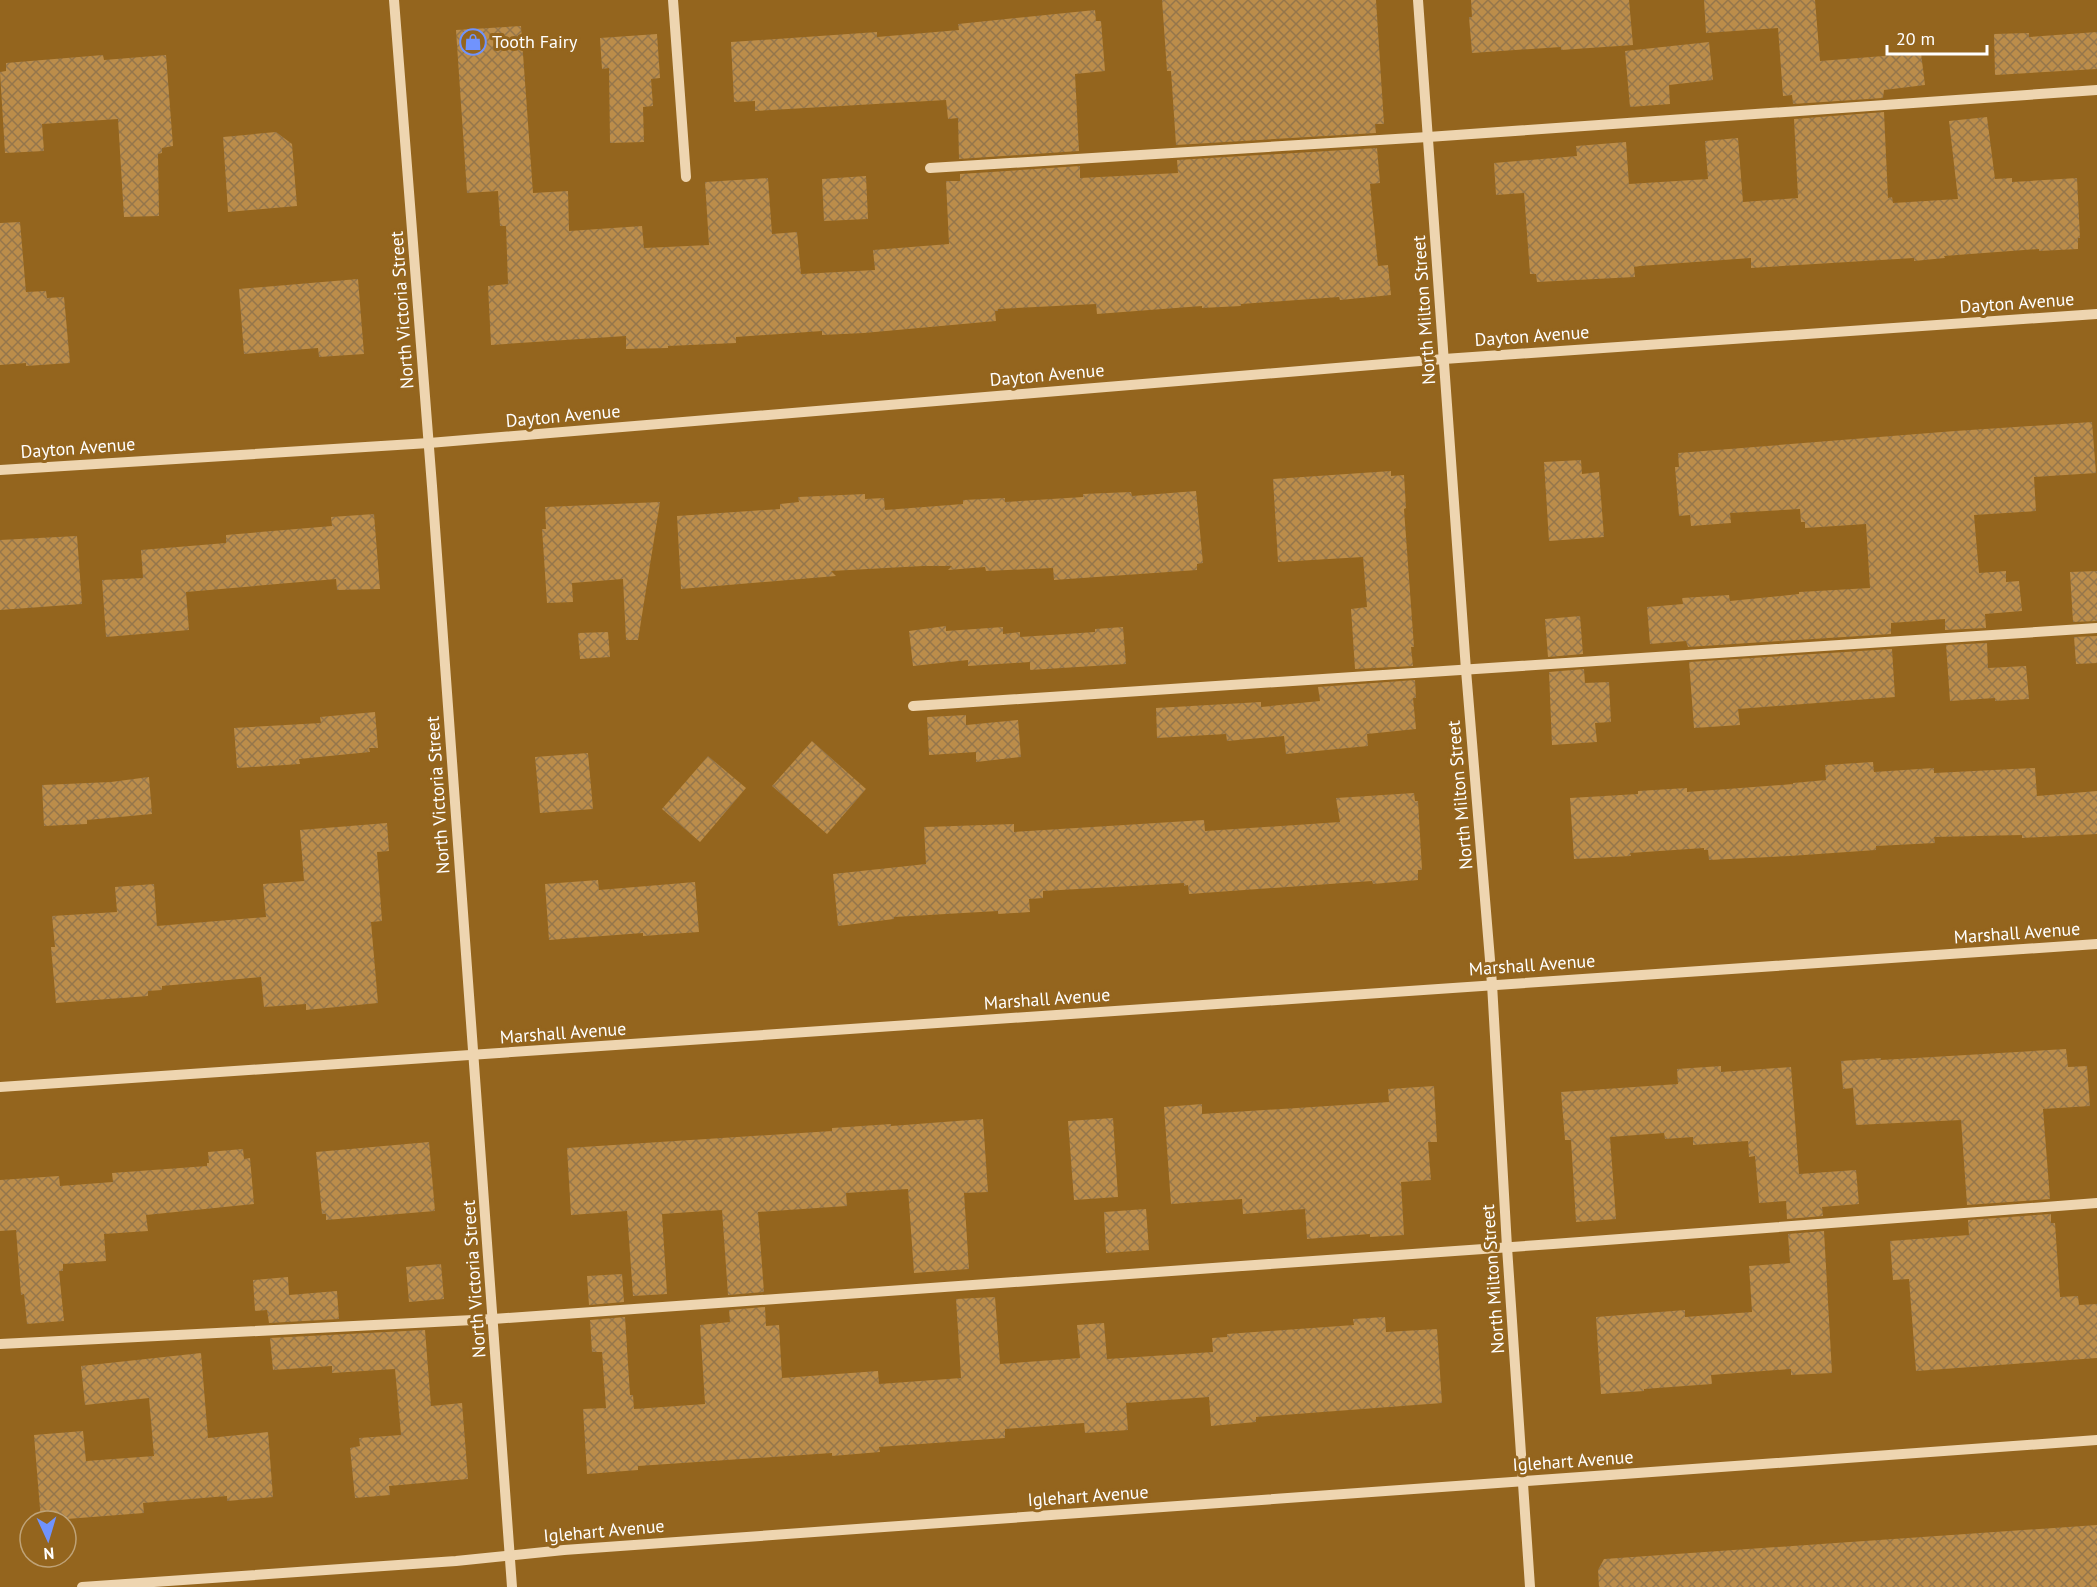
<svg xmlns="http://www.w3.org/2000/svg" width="2097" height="1587" viewBox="0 0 2097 1587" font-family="'PT Sans',sans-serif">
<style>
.building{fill:url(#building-cross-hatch)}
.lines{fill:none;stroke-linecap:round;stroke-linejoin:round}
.minor{stroke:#eed5b0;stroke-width:10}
.labels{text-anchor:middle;stroke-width:6;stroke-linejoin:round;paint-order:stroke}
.poi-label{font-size:18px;fill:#fff;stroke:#94651e;text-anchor:start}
.street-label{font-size:18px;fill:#fff;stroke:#94651e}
</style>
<defs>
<pattern id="building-cross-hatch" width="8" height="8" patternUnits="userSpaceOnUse" patternTransform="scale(1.5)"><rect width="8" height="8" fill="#bc8d4a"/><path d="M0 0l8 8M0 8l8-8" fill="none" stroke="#95764b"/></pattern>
</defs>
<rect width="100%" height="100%" fill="#94651e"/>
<g class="building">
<polygon points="1162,0 1376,0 1384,124 1375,124 1376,133 1176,145 1171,71 1167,71"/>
<polygon points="1471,0 1629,0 1633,45 1561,50 1561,47 1472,53 1469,17 1472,17"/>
<polygon points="1704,0 1815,0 1820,61 1921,53 1925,85 1884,90 1883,98 1793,104 1792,95 1783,96 1778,28 1706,33"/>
<polygon points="1095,10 1096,21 1101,21 1105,71 1075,74 1079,151 959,159 958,118 948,119 946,100 755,111 755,101 734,102 731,42 877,32 877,37 959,30 958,24"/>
<polygon points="521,26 533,193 568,191 569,231 642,226 644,248 709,245 705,182 768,178 772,234 797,232 801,274 875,270 873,250 949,244 946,181 960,181 960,174 1080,166 1080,178 1178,173 1177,160 1377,148 1380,183 1370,184 1378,266 1388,265 1391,295 1340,300 1339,297 1241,304 1241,306 1202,308 1202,306 1097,314 1096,304 998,309 998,311 995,311 996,321 864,333 822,335 822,331 736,337 736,343 668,346 668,348 626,349 626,336 491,345 488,286 508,284 506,226 500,226 498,191 467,193 456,30"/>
<polygon points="2097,32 2097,69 1995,75 1994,34 2029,33 2029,37"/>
<polygon points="657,34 660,78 651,79 653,106 643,107 644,142 610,143 609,68 602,69 600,38"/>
<polygon points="1709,42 1713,80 1669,85 1670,104 1630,107 1625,51"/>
<polygon points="103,55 104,60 166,55 173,146 162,148 162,153 158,154 159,216 124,217 118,119 42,124 44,151 5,153 0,72 6,71 6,63"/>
<polygon points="1884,112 1888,198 1892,197 1893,203 1958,199 1949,121 1987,117 1995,179 2012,178 2012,182 2077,178 2080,238 2078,238 2078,249 2039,251 2039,249 1944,256 1945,258 1914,261 1914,258 1751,268 1751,258 1640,266 1634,267 1635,277 1537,282 1536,274 1530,274 1524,193 1496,195 1494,163 1577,156 1576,146 1626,142 1629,184 1708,179 1705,141 1738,138 1743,202 1798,198 1794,119"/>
<polygon points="276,132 292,144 297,206 228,212 223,137"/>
<polygon points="866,176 868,219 824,221 822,179"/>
<polygon points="20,222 26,292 46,291 47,298 64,297 70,363 26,366 26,363 0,365 0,223"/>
<polygon points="358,279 364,354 319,357 318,348 244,354 239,289"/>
<polygon points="2092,422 2096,473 2034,477 2036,511 1974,515 1979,573 2006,571 2006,582 2019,581 2022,611 1985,614 1986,628 1945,630 1945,619 1891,623 1891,634 1688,647 1686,641 1650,644 1647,607 1683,604 1682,598 1729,595 1730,601 1799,594 1799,592 1870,588 1866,524 1805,528 1805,522 1801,522 1800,509 1730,513 1731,523 1691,526 1690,515 1679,516 1675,467 1679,467 1678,453 1955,431"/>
<polygon points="1581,460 1582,474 1599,472 1604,537 1549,541 1544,462"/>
<polygon points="1391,471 1391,476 1404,475 1406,508 1404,509 1414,647 1411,647 1413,666 1355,669 1351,609 1367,607 1363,557 1278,562 1273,479"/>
<polygon points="1196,491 1203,563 1197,564 1197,570 1054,580 1053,568 986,571 985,567 948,570 952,566 923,566 831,571 836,576 681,589 677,516 780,509 780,504 799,502 798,497 865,494 865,499 884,498 885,510 963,504 963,500 1005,498 1005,502 1083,497 1083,494 1131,492 1132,496"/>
<polygon points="660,502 638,640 626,640 623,579 572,583 573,602 547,603 542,529 546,529 545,507"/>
<polygon points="374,514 380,589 337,590 336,579 186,592 189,630 106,637 102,580 143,578 141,550 226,543 226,535 332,526 331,517"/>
<polygon points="77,536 82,604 0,610 0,540"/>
<polygon points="2097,571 2097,621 2073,622 2070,572"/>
<polygon points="1580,616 1583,654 1548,657 1545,619"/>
<polygon points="946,626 946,631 1003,627 1003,634 1020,632 1020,637 1095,632 1095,629 1123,627 1126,664 1030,670 1030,662 968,666 968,660 913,666 909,631"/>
<polygon points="608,632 610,657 580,659 578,633"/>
<polygon points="2097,636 2097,663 2076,664 2074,637"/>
<polygon points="1987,643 1988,668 2026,666 2029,699 1995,701 1995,698 1950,701 1946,645"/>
<polygon points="1892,649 1895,697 1738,709 1740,725 1694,728 1689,662"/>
<polygon points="1584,669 1585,683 1609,682 1611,722 1595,723 1597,742 1552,745 1549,672"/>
<polygon points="1415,680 1416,698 1413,698 1416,729 1367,734 1368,746 1286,754 1284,736 1227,741 1226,734 1157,738 1156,708 1261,702 1261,707 1320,701 1318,687"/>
<polygon points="375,712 378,748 369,748 370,752 299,759 300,764 237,768 234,728 321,723 320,717"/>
<polygon points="966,715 966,725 1018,720 1021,757 976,762 976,752 929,755 927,717"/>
<polygon points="812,741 866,789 827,834 772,786"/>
<polygon points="588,753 593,809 540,813 535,757"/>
<polygon points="708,756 746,788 700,842 662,809"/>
<polygon points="1873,762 1874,772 1934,768 1934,773 2035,768 2037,796 2097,791 2097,834 2022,838 2022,835 1934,837 1935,843 1876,846 1876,850 1790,856 1709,860 1708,850 1704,850 1704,848 1630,853 1631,856 1574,859 1570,798 1638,794 1638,791 1687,788 1687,792 1793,784 1793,783 1826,780 1825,765"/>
<polygon points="149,777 152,814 87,820 87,824 44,826 42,785 111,782"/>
<polygon points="1414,793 1415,801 1418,801 1422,870 1418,870 1418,880 1373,884 1372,881 1189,894 1188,885 1184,886 1184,883 1043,891 1043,898 1029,899 1030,912 998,914 998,911 894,917 894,919 838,926 833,874 926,864 924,827 1014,824 1014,832 1204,820 1205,831 1340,822 1336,798"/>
<polygon points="387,823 389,851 377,852 382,921 371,922 378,1003 306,1010 306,1004 264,1007 261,977 162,986 162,990 148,991 148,996 56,1003 51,947 55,947 52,916 117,912 115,887 154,884 157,926 266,917 263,884 304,881 300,830"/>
<polygon points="598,880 599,890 695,882 699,932 643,936 643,933 549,940 545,884"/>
<polygon points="2066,1049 2068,1067 2087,1066 2090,1106 2043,1109 2050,1199 1967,1205 1961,1120 1856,1125 1853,1088 1843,1089 1841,1061 1881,1058 1881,1060"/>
<polygon points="1721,1066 1721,1072 1791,1067 1799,1174 1856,1170 1859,1204 1822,1207 1823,1216 1787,1219 1786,1201 1759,1203 1755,1156 1749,1157 1748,1141 1693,1145 1693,1137 1665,1139 1664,1133 1610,1137 1616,1219 1576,1222 1571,1140 1565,1140 1561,1092 1678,1084 1677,1069"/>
<polygon points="1434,1086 1437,1142 1428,1142 1431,1180 1401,1182 1404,1235 1370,1237 1370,1234 1307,1239 1305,1209 1243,1214 1242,1199 1171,1204 1164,1107 1202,1104 1202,1114 1389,1102 1388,1089"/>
<polygon points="1113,1118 1118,1197 1074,1200 1068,1121"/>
<polygon points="983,1119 988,1192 964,1193 969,1269 914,1273 908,1189 846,1193 847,1206 758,1212 764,1292 728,1295 722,1210 662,1214 667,1294 633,1296 627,1211 571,1215 567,1148 832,1131 832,1128 891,1124 891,1126"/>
<polygon points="429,1142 435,1211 326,1220 326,1214 322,1214 316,1152"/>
<polygon points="243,1149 244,1159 250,1158 254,1204 146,1215 148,1231 104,1234 106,1261 63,1264 63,1271 59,1271 64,1321 27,1324 24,1294 21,1295 16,1230 0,1231 0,1180 59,1176 60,1186 113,1182 112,1173 207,1166 207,1163 209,1163 208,1152"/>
<polygon points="1146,1209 1149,1250 1106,1253 1104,1212"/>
<polygon points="2051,1214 2051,1223 2055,1223 2060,1297 2078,1296 2079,1305 2097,1304 2097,1358 1916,1371 1909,1279 1893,1280 1890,1241 1969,1235 1968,1220"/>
<polygon points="1824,1231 1832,1373 1791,1375 1791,1369 1711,1375 1712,1384 1644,1389 1644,1391 1601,1394 1596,1317 1685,1310 1685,1317 1752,1312 1749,1266 1790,1263 1788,1234"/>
<polygon points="441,1264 444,1299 409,1302 406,1267"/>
<polygon points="622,1274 624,1302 589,1305 587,1276"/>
<polygon points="288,1277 289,1295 337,1291 339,1319 269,1323 267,1310 255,1311 253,1280"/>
<polygon points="995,1297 1000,1364 1080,1358 1077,1325 1104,1323 1107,1359 1213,1352 1212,1338 1227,1337 1227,1334 1354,1325 1353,1319 1385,1317 1386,1332 1437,1329 1442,1403 1256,1417 1256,1422 1211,1426 1209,1397 1126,1403 1128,1430 1085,1433 1084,1423 1005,1429 1005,1438 879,1447 880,1452 832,1456 832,1453 638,1466 638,1470 587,1474 583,1409 606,1408 602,1352 592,1352 590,1320 625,1317 630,1395 633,1395 634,1409 705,1404 700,1325 730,1322 729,1310 765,1307 766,1326 779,1325 782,1378 878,1371 879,1384 961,1378 956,1299"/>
<polygon points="425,1330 431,1406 462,1403 468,1479 389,1486 390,1495 355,1498 350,1448 360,1446 359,1438 401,1435 395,1369 332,1373 332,1366 273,1370 270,1338"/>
<polygon points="201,1353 208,1438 268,1432 273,1497 227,1501 227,1496 143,1503 144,1513 41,1521 34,1435 83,1431 86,1461 154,1456 149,1398 85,1405 81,1366"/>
<polygon points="2097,1525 2097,1587 1599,1587 1598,1570 1604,1559"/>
</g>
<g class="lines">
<g class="minor">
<polyline points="394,0 432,486 512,1587"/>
<polyline points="673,0 686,177"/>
<polyline points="1418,0 1466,670 1492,984 1507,1247 1530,1587"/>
<polyline points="930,168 1428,137 2097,90"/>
<polyline points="0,470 429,443 1444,359 2097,314"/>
<polyline points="913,706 2097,628"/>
<polyline points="0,1087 2097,944"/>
<polyline points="0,1344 493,1319 1553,1244 2097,1203"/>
<polyline points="82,1587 456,1561 564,1550 2097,1440"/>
</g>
</g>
<defs>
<g id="shop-ring" transform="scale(1.35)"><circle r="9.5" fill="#94651e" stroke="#7093fd" stroke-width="1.5"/><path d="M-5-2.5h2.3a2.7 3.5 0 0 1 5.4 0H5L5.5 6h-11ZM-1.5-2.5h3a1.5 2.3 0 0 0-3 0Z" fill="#7093fd"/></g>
</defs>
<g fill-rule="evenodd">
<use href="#shop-ring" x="473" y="42"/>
</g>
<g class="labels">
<g class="poi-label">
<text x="492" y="48">Tooth Fairy</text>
</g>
<g class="street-label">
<text transform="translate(2017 303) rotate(-4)" y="6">Dayton Avenue</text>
<text transform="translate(402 310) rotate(-94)" y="6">North Victoria Street</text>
<text transform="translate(1424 310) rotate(-94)" y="6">North Milton Street</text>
<text transform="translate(1532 336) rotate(-4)" y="6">Dayton Avenue</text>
<text transform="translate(1047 375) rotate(-5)" y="6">Dayton Avenue</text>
<text transform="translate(563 416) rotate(-5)" y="6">Dayton Avenue</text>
<text transform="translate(78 448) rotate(-4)" y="6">Dayton Avenue</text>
<text transform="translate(438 795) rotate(-94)" y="6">North Victoria Street</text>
<text transform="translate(1460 795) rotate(-95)" y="6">North Milton Street</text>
<text transform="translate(2017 933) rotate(-4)" y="6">Marshall Avenue</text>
<text transform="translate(1532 965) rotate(-4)" y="6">Marshall Avenue</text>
<text transform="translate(1047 999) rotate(-4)" y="6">Marshall Avenue</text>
<text transform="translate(563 1033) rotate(-4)" y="6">Marshall Avenue</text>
<text transform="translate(474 1279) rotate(-94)" y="6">North Victoria Street</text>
<text transform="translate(1493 1279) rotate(-94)" y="6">North Milton Street</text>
<text transform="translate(1573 1461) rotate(-4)" y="6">Iglehart Avenue</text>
<text transform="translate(1088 1496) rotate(-4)" y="6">Iglehart Avenue</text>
<text transform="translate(604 1531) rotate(-5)" y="6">Iglehart Avenue</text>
</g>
</g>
<g transform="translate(48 1539) rotate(176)"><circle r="28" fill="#94651e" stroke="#bfa378" stroke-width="1.5"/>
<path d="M0-4.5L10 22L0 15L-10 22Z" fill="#7093fd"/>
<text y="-9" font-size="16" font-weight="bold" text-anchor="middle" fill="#ffffff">N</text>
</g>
<path d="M1887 45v9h100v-9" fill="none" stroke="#ffffff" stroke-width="3"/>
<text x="1896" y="45" font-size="18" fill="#ffffff" stroke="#94651e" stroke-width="4.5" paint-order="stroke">20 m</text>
</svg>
